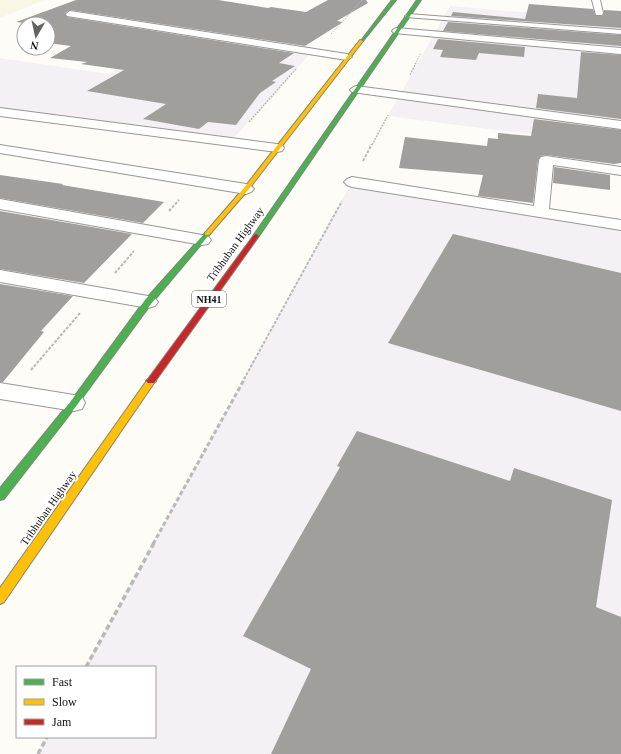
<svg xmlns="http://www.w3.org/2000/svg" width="621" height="754" viewBox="0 0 621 754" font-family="'Times New Roman',serif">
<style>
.industrial{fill:#f5f0f3}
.farmland{fill:#f9f7e4}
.building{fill:#a19f9c}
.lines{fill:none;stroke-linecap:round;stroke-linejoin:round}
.lane-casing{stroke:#979795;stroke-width:2}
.street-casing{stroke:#979795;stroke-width:2}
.fast-casing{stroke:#858482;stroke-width:2}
.slow-casing{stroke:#858482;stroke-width:2}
.jam-casing{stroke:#858482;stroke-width:2}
.path-far4{stroke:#b9b9b8;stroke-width:1;stroke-dasharray:1.5 1;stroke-linecap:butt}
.path-far3{stroke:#b9b9b8;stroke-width:1.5;stroke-dasharray:2 1;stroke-linecap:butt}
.path-far2{stroke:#b9b9b8;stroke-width:2;stroke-dasharray:3 1.5;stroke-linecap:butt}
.path-far1{stroke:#b9b9b8;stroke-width:3;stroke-dasharray:4.5 2.5;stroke-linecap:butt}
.path{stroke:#b9b9b8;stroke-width:3.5;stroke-dasharray:5.5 3;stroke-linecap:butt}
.lane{fill:#fffffe;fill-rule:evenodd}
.street{fill:#fffffe;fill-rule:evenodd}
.fast{fill:#4caf50;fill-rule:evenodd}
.slow{fill:#ffc107;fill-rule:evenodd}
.jam{fill:#c62828;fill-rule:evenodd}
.labels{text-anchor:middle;stroke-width:4;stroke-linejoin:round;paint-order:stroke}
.shield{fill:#fff;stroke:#585858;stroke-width:1}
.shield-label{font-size:10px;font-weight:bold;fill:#111}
.street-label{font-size:11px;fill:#111;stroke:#fff}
</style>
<rect width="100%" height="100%" fill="#fdfcf7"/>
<g class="industrial">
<polygon points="450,6 621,21 621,146 388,116"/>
<polygon points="227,45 309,55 230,142 0,112 0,58 109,74 131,62"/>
<polygon points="352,182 621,225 621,754 38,754 47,737 155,737 155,667 86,667"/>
</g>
<polygon class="farmland" points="0,0 44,0 0,18"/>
<g class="building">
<polygon points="76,0 218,0 268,8 271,7 306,12 328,0 366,0 368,3 337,21 343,22 305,46 70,10 65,13 67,17 294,53 279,63 295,66 272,81 276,82 260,93 236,125 208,122 199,129 143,119 166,104 87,91 124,70 81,64 87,62 50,58 71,46 48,43 48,24 31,24 16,22"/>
<polygon points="529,4 593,9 596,16 603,16 604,10 621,11 621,28 451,16 453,12 525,19"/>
<polygon points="448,22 621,35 621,46 443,31"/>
<polygon points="438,39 525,47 524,57 479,53 476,60 440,57 443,50 433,49"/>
<polygon points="581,52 621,55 621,119 536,108 538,94 577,98"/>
<polygon points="534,119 621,130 621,163 614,164 546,155 541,156 538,160 533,203 478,196 483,175 399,168 405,137 487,146 488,138 498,139 498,133 531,136"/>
<polygon points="554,167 610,175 610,190 553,183"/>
<polygon points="0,175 63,184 62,185 164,202 143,223 0,198"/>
<polygon points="0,211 132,234 84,283 0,269"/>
<polygon points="453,234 621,273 621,411 388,343"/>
<polygon points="0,284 73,296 41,331 44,332 3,382 0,382"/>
<polygon points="357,431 510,481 514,468 612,500 596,607 621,617 621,754 271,754 311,669 243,636 340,467 337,466"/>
</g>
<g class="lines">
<g class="lane-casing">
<polygon id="lane" points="408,14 621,30 621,34 406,17 405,16"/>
</g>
<g class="street-casing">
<g id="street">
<polygon points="592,0 600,0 603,13 602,15 596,15"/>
<polygon points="70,11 347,54 352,57 347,60 67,16 66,14"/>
<polygon points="397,28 621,48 621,54 394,33 392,31 394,29"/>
<polygon points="356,86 621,121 621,129 352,92 350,90 352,88"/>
<polygon points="0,108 277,144 282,145 284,148 282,151 277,152 0,116"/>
<polygon points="0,145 246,184 251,186 254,189 251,192 246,194 0,153"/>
<polygon points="546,156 621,167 621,175 553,165 549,209 621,220 621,230 352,187 347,185 344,182 347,179 352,177 534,206 539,160 541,157"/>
<polygon points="0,199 202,235 208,236 211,240 208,244 202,245 0,209"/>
<polygon points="0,270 148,296 155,298 158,302 155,306 148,308 0,282"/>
<polygon points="0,383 74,395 82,397 85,403 82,409 74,411 0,399"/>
</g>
</g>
<g class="fast-casing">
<g id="fast">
<polygon points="392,0 396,0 362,42 360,42"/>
<polygon points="417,0 421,0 259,236 256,238 254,237 253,236"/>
<polygon points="207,232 210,234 209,235 151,304 77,405 4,499 0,500 0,488 71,401 145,300 205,233"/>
</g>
</g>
<g class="slow-casing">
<g id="slow">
<polygon points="360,40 363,41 248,190 209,235 205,235 205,233 244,188"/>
<polygon points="151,378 154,379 156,381 154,383 4,602 0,604 0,588 148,379"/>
</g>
</g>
<g class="jam-casing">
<polygon id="jam" points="256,234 259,236 154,383 148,383 146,381 148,379 254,235"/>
</g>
<g class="path-far4">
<polyline points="331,34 362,0"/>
<polyline points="415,64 421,53"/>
</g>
<g class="path-far3">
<polyline points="410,75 416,63"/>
<polyline points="249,122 296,69"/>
<polyline points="372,145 388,115"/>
</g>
<g class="path-far2">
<polyline points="363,161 372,144"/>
<polyline points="169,211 179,200"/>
<polyline points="115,273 134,251"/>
<polyline points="31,370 80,313"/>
<polyline points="244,379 342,201"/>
</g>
<polyline class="path-far1" points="153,544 245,378"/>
<g class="path">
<polyline points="86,667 154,543"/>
<polyline points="38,754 47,737"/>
</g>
<use href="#lane" class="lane"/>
<use href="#street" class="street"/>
<use href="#fast" class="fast"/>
<use href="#slow" class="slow"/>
<use href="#jam" class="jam"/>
</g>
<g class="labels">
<rect class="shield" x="192" y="291" width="34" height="16" rx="3"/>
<g class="shield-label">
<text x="209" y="303">NH41</text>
</g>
<g class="street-label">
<text transform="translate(235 244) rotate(-54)" y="4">Tribhuban Highway</text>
<text transform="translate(48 508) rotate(-55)" y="4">Tribhuban Highway</text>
</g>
</g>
<rect x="16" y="666" width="140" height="72" fill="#ffffff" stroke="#a0a0a0"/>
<rect x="24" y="679" width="20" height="6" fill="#4caf50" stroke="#a0a0a0"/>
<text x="52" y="686" font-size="12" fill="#111111">Fast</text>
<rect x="24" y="699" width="20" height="6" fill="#ffc107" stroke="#a0a0a0"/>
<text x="52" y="706" font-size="12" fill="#111111">Slow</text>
<rect x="24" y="719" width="20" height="6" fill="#c62828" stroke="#a0a0a0"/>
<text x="52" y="726" font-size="12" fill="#111111">Jam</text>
<g transform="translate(36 36) rotate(189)"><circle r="19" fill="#ffffff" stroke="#a0a0a0"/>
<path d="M0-3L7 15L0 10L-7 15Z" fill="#646362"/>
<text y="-6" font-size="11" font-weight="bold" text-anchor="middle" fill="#111111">N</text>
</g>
</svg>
